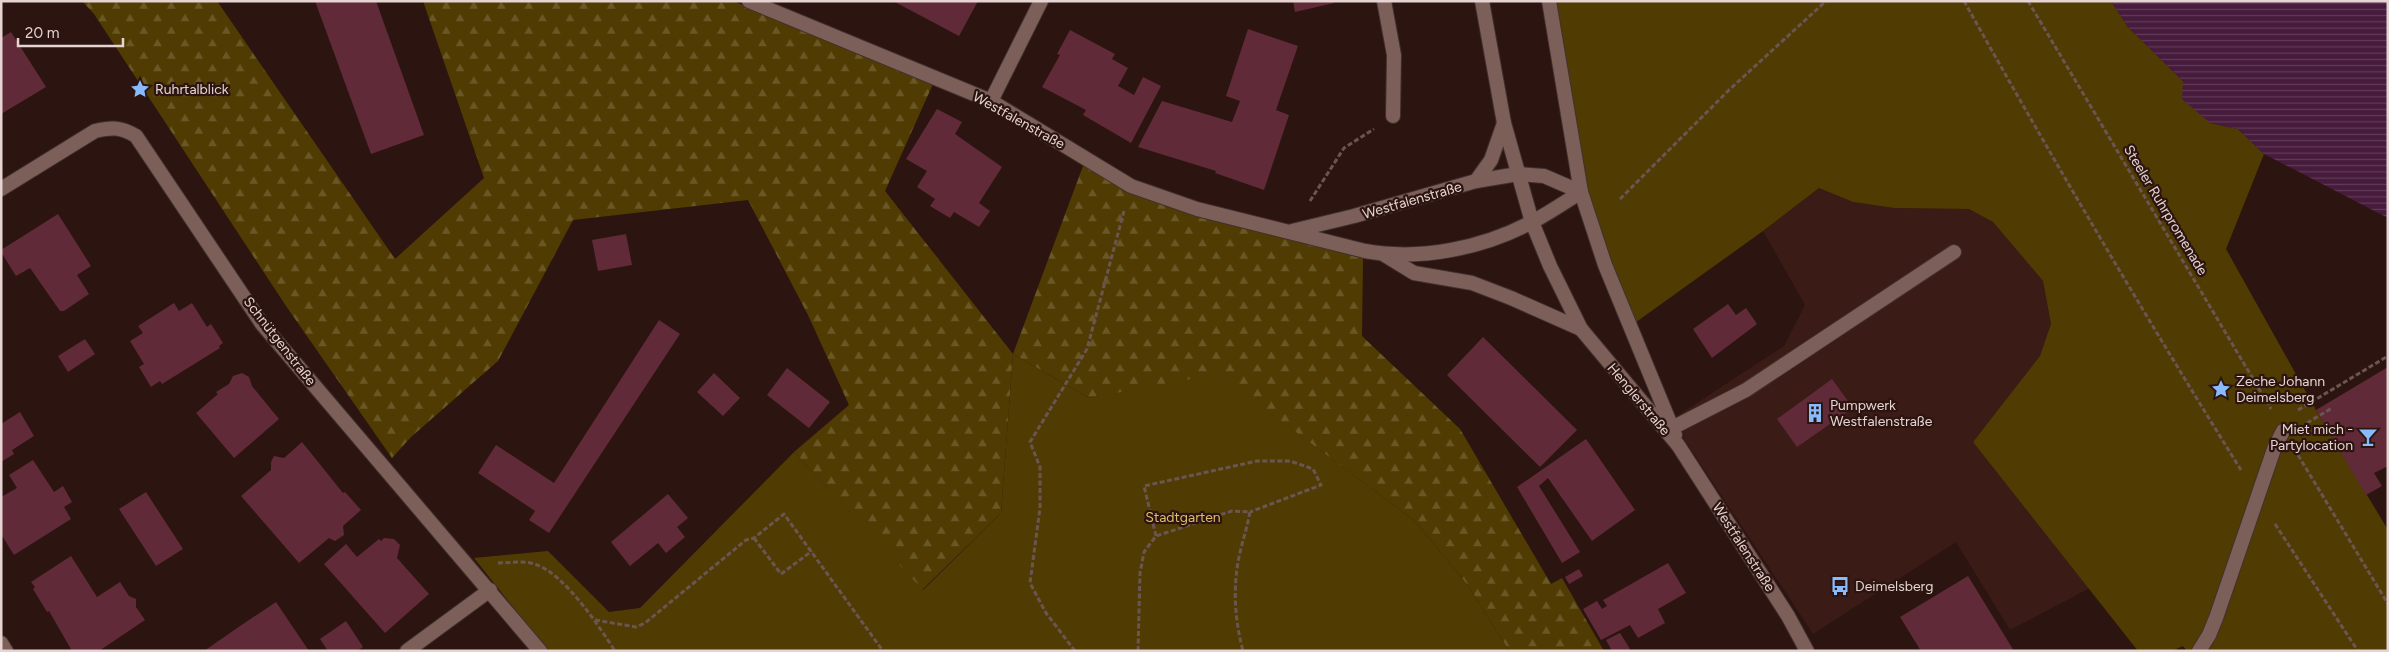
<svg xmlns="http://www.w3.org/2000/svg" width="2389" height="652" viewBox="0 0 2389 652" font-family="Figtree,sans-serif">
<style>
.built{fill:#3a1b16}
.forest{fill:url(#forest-firs)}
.park{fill:#503c02}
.water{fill:url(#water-rules)}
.building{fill:#612a39}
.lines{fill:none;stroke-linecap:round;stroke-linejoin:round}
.service-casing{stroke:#41302f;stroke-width:16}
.minor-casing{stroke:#41302f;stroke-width:16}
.secondary-casing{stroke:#41302f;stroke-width:16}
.path{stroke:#6b5552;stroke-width:3;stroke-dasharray:5 2.5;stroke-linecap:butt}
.service{stroke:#7c5f59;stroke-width:14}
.minor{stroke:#7c5f59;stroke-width:14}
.secondary{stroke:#7c5f59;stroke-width:14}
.labels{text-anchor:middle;stroke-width:4.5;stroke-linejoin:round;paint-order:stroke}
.poi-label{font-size:14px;fill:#e5d4d1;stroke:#2c1410;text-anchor:start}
.street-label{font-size:14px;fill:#e5d4d1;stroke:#2c1410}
.park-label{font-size:14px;fill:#e0bd69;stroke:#2c1410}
</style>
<defs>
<pattern id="forest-firs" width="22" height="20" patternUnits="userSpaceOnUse" patternTransform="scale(1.25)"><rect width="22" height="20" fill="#503c02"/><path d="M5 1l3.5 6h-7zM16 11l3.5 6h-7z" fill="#695726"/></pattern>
<pattern id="water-rules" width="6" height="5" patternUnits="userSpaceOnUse" patternTransform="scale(1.25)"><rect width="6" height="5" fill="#461b3c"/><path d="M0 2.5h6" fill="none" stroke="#613b57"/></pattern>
</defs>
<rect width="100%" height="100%" fill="#2c1410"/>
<polygon class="built" points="1819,188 1853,202 1894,208 1969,209 1993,222 2043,281 2051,324 2041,356 1973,442 2090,588 2010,630 1956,542 1813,634 1684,439 1677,416 1784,346 1805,305 1763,231"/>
<polygon class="forest" points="82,1 217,1 395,259 484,178 423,1 733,1 933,84 885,191 1013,354 1083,166 1136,192 1363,256 1362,336 1460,429 1551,584 1562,578 1604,651 1509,651 1469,587 1415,521 1221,377 1089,398 1013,354 1001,513 922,590 794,452 849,405 808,315 748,200 573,220 498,361 411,437 392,458 286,306 94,14"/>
<g class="park">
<polygon points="1552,1 2111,1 2128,27 2183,81 2210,123 2238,129 2264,154 2226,249 2316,410 2388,530 2388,651 2187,651 2183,646 2172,651 2138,651 1973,442 2040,356 2051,324 2043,281 1993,222 1969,209 1894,208 1853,202 1819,188 1763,231 1632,325 1585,189"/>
<polygon points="1013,354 1089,398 1218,374 1415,521 1469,587 1509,651 548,651 474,558 548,551 609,612 640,608 794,452 923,590 1001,513"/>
</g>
<polygon class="water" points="2111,1 2388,1 2388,218 2264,154 2238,129 2210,123 2182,99 2183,81 2128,27"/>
<g class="building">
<polygon points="315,1 376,1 424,135 371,154"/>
<polygon points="893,1 978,1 959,36"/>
<polygon points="1293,1 1334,1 1334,3 1295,12"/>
<polygon points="1248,29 1298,46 1276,110 1289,115 1264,190 1215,173 1216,171 1138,147 1162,101 1232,122 1240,101 1226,96"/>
<polygon points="1070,30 1115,54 1112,59 1128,68 1118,86 1134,95 1143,77 1161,86 1131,143 1083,115 1086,110 1042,87 1060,55 1057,54"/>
<polygon points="11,32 46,87 1,114 1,38"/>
<polygon points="937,109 962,122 955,134 1002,167 979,203 990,211 979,227 954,212 950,218 930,206 935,199 917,187 927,171 906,159"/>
<polygon points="58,214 91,266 77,275 89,294 64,311 60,311 30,268 16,276 1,252 1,250"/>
<polygon points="626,234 632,265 598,271 592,240"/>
<polygon points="174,303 179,311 192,303 207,327 211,324 223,343 219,346 220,348 162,384 160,381 151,387 139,367 144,364 130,341 143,333 138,326"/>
<polygon points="1728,304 1736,315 1746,308 1757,324 1712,358 1693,329"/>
<polygon points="659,320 680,334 549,533 529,520 535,511 478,473 496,445 554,483"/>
<polygon points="1483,337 1577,430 1540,467 1447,375"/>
<polygon points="85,339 95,354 68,372 58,356"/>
<polygon points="2388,367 2388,466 2374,473 2382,486 2366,495 2316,410"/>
<polygon points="787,368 830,402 809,428 767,395"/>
<polygon points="242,373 249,377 252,386 279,419 234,458 196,413 218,394 216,392 229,384 233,376"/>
<polygon points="714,373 740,398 723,416 697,392"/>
<polygon points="1832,379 1853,408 1797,447 1777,419"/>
<polygon points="20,412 34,436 12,450 14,454 1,462 1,424"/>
<polygon points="1586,439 1635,510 1592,541 1548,478 1539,486 1580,552 1562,563 1517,487"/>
<polygon points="302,442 343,493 345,492 361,510 343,526 344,535 335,541 329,538 299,563 241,496 271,470 271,462 274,456 284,458"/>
<polygon points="33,460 54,492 63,486 72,502 64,507 71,519 14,555 1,534 1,497 17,488 9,475"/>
<polygon points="146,492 183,549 156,566 119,509"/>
<polygon points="668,494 688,518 677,527 685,537 666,553 658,543 630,566 611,542"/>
<polygon points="384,538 394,539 400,545 397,558 429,594 385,633 324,564 346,544 357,557 379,539 381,541"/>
<polygon points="71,556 97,597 120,582 129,596 136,599 136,607 145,620 99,651 72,651 49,611 47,612 33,589 35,587 31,582"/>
<polygon points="1668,563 1686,593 1658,609 1665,623 1638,638 1630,625 1601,640 1583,609 1597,601 1602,609 1607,606 1603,600"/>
<polygon points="1579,569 1583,576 1569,584 1565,577"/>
<polygon points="1968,576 2014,651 1921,651 1900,617"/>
<polygon points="276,602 309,651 204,651 240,626"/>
<polygon points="346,621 363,647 357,651 328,651 320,639"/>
<polygon points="1620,633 1630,649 1628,651 1612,651 1606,640"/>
</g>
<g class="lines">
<g class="service-casing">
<g id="service">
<polyline points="1672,428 1746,390 1954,252"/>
<polyline points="2199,651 2209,635 2216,618 2274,449 2283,431"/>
</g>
</g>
<g class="minor-casing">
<g id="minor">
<path d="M749 1 991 101 1131 186 1197 209 1365 251C1421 261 1483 248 1532 222 1549 213 1565 202 1581 192"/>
<polyline points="1384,1 1394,55 1393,116"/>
<polyline points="991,101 1041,1"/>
<polyline points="1476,181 1491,160 1504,123"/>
<path d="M1 189 95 131C112 127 121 127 136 136L262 324 540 651"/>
<polyline points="1292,231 1354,216 1476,181 1518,174 1544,176 1581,192"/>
<polyline points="1383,254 1414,273 1472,283 1511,298 1581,329"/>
<polyline points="1,643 6,651"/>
<polyline points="407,651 490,590"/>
</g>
</g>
<g class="secondary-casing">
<g id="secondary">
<polyline points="1482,1 1504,123 1532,222 1550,266 1581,329 1678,445 1788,616 1807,651"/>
<polyline points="1549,1 1581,192 1605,265 1675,435"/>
</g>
</g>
<g class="path">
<path d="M1964 1C2053 160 2145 316 2241 470"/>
<polyline points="2028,1 2271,409"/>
<polyline points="1620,199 1729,90 1826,1"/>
<polyline points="1310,201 1344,148 1374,129"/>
<polyline points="2298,410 2388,356"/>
<polyline points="2307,423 2332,408"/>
<polyline points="2298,455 2388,604"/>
<polyline points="2275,524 2358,651"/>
<polyline points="1156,536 1144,486 1257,461 1290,461 1313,469 1321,485 1250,512"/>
<polyline points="754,538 781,574 812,551"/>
<path d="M498 563C510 563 526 560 537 565 565 575 599 626 615 651"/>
<polyline points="595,620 636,627 645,623 746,540 754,538 784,514 883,651"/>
<polyline points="1075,651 1046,613 1030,583 1040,508 1040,467 1030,442 1087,349 1124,211"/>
<path d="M1138 651 1140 573 1144 552 1156 536 1232 511 1250 512C1247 529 1241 545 1238 562 1233 593 1235 620 1243 651"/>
</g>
<use href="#service" class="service"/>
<use href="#minor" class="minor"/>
<use href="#secondary" class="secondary"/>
</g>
<defs>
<g id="sight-bare" transform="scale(1.5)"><path d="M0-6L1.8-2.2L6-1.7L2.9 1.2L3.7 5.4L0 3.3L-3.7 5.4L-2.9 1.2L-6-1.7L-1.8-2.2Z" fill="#88bafc" stroke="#2c1410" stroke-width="2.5" paint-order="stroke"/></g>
<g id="building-bare" transform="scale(1.5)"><path d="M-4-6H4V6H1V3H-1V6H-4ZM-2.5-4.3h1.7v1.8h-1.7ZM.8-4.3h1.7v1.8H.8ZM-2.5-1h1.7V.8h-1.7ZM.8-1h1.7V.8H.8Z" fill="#88bafc" stroke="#2c1410" stroke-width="2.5" paint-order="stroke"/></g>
<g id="bar-bare" transform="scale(1.5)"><path d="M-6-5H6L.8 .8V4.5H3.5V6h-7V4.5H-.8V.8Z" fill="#88bafc" stroke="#2c1410" stroke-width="2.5" paint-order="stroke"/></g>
<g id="bus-bare" transform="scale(1.5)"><path d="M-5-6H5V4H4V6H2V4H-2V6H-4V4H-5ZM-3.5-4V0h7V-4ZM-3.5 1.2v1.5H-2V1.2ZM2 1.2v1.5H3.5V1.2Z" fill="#88bafc" stroke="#2c1410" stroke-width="2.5" paint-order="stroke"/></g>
</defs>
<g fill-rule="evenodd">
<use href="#sight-bare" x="140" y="89"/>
<use href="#sight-bare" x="2221" y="389"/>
<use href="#building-bare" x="1815" y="413"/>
<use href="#bar-bare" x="2368" y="437"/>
<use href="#bus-bare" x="1840" y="586"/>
</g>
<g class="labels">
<g class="poi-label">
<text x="155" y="94">Ruhrtalblick</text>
<text x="2236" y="386">Zeche Johann<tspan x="2236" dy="16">Deimelsberg</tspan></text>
<text x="1830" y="410">Pumpwerk<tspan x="1830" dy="16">Westfalenstraße</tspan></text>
<text x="2353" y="434" text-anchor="end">Miet mich -<tspan x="2353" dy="16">Partylocation</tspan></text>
<text x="1855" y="591">Deimelsberg</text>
</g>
<g class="street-label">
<text transform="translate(1019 120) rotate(29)" y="5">Westfalenstraße</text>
<text transform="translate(1412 200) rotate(-16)" y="5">Westfalenstraße</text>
<text transform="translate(2166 210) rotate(59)" y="5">Steeler Ruhrpromenade</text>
<text transform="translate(280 341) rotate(52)" y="5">Schnütgenstraße</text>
<text transform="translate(1639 399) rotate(50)" y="5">Henglerstraße</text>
<text transform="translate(1744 547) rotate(57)" y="5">Westfalenstraße</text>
</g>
<g class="park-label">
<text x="1183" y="522">Stadtgarten</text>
</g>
</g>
<rect width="2389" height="652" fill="none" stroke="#e5d4d1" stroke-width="5"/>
<path d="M18 38v8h105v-8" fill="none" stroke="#e5d4d1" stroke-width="2.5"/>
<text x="25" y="38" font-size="15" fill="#e5d4d1" stroke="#2c1410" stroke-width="4" paint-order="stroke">20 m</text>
</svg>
